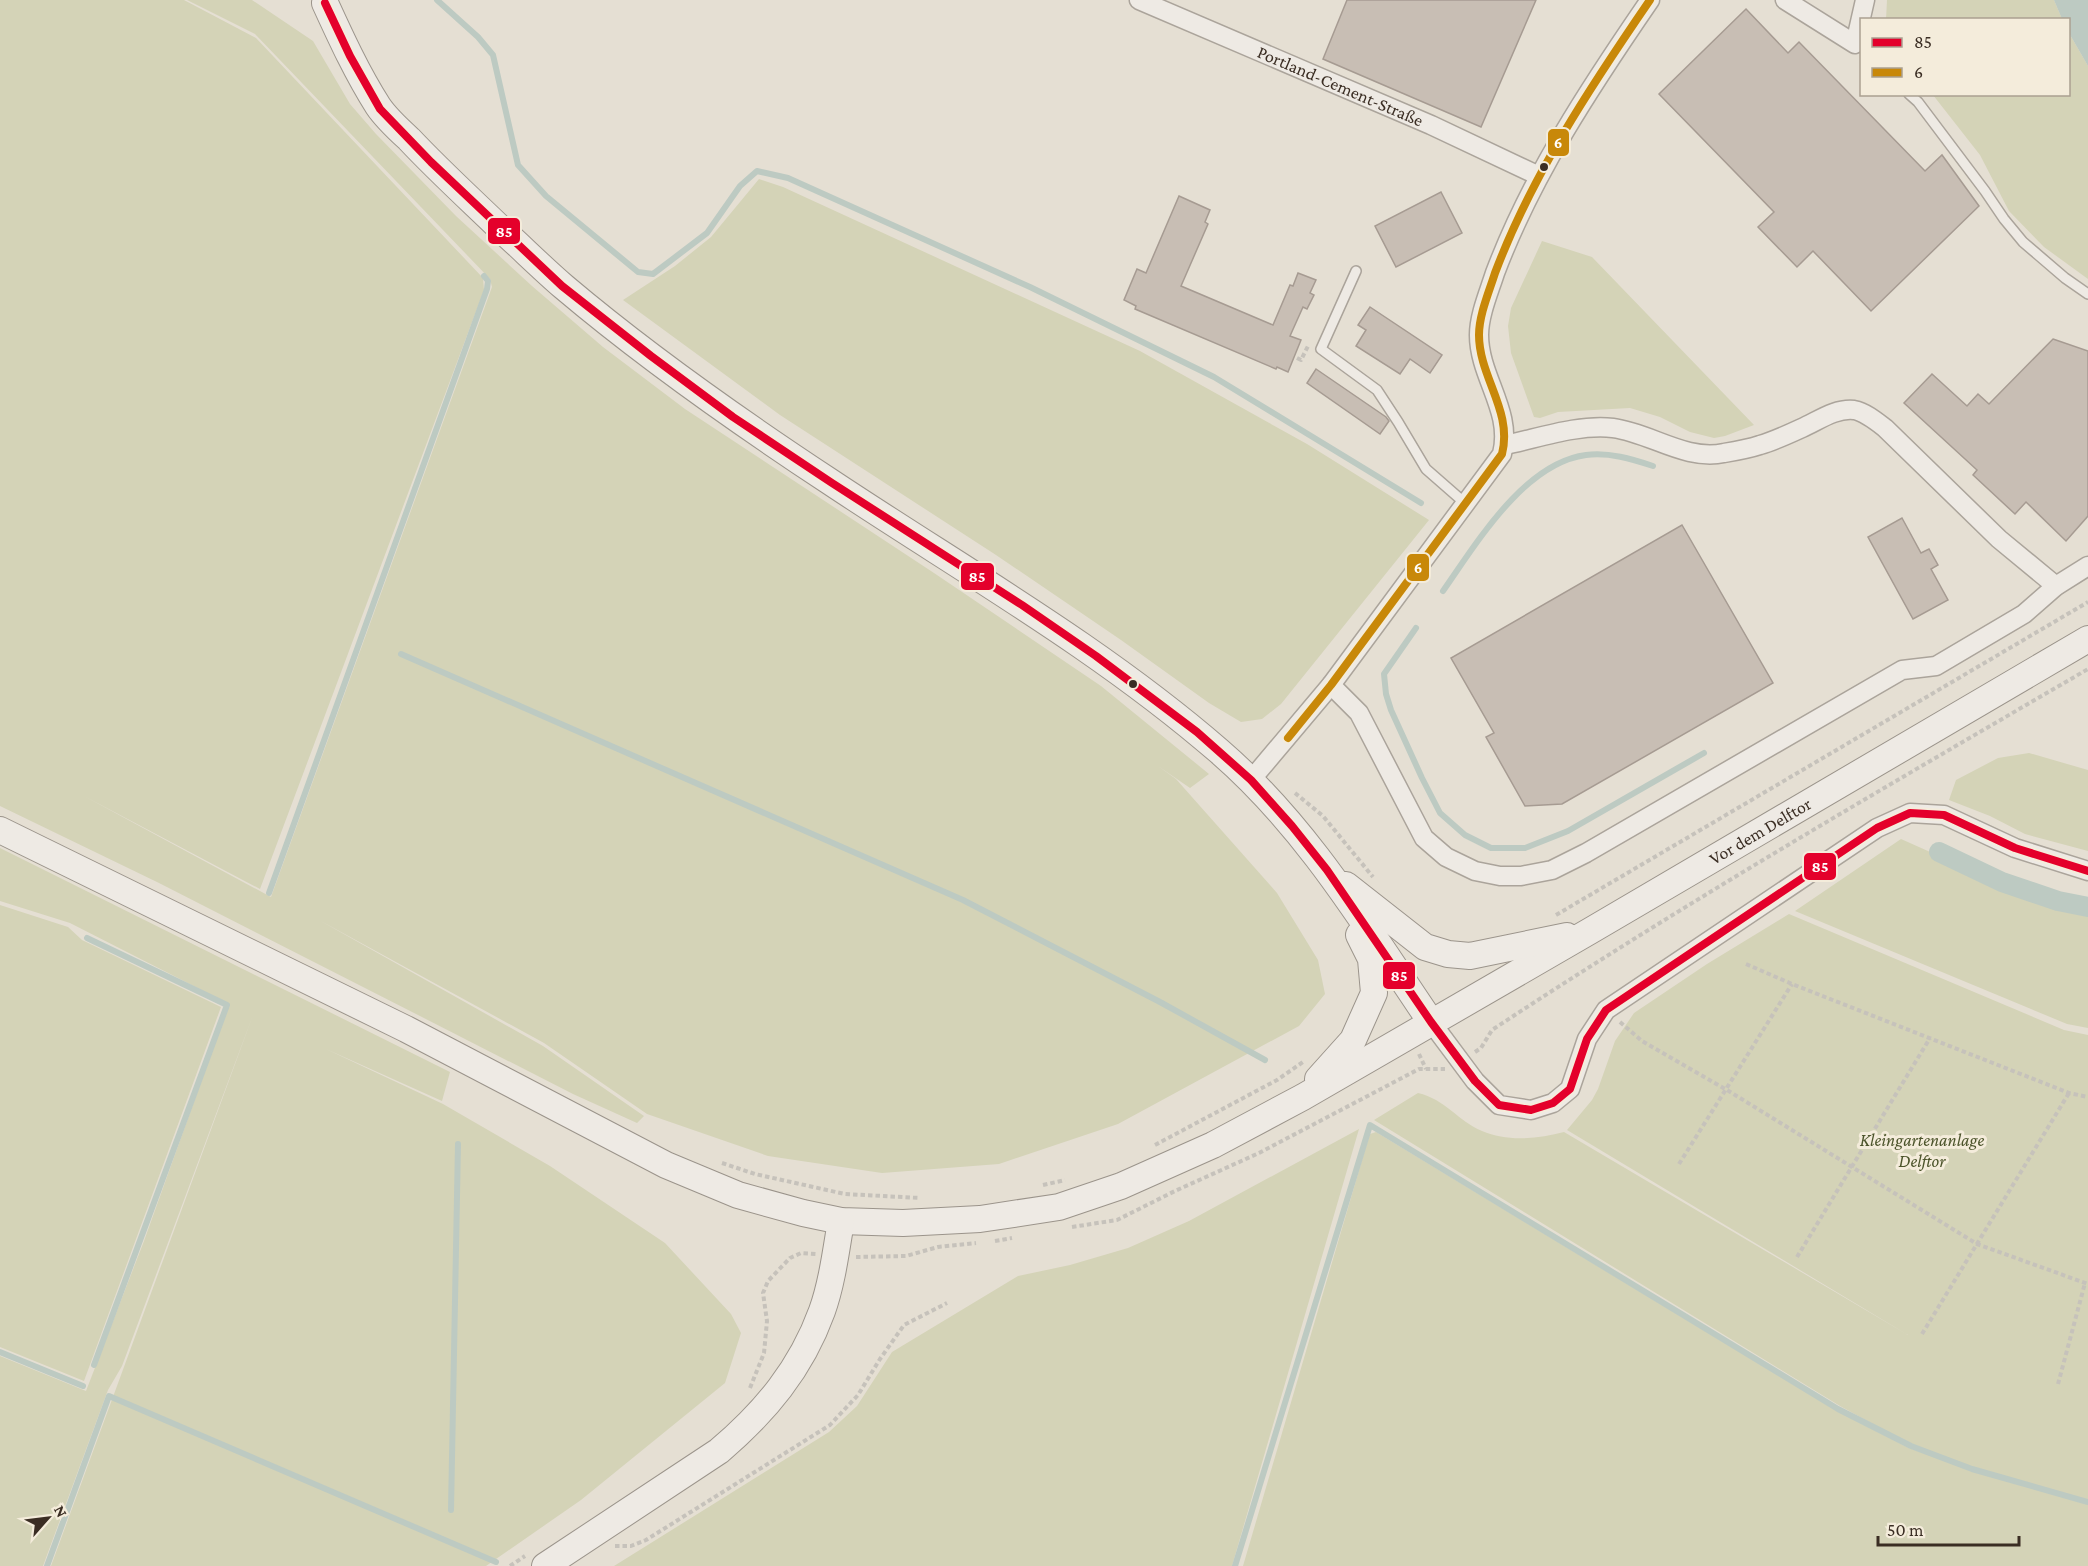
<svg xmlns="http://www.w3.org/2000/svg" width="2088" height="1566" viewBox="0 0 2088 1566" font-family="'Crimson Pro',serif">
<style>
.green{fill:#d4d3b7}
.water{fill:#bdcac2}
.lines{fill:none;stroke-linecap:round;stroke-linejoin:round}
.stream{stroke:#bdcac2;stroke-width:6}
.canal{stroke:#bdcac2;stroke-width:20}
.building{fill:#c8beb4;stroke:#a69b92;stroke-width:1.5}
.lane-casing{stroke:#aba49b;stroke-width:12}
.street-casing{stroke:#aba49b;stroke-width:21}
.secondary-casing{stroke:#9b948b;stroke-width:28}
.path{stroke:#c6c2bb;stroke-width:4;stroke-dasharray:4.5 3;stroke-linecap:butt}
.lane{stroke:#eeeae4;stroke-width:9}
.street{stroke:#eeeae4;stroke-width:18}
.secondary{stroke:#eeeae4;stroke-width:26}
.bus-1-casing{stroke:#f4ecdb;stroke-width:12}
.bus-2-casing{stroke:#f4ecdb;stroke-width:12}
.bus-1{stroke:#e4002b;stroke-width:8}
.bus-2{stroke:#c88809;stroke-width:8}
.bus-dot{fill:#3a2d23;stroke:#f4ecdb;stroke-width:2}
.labels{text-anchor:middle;stroke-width:6;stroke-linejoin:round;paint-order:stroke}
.street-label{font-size:18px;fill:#3a2d23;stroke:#f4ecdb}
.park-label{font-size:18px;font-style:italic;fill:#4c542b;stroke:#f4ecdb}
.line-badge{stroke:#f4ecdb;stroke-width:2}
.badge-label{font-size:16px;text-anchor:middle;font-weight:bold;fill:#fff}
</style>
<rect width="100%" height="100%" fill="#e5dfd3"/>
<g class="green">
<polygon points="0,0 184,0 256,38 483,278 484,290 260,889 84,796 271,897 492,287 490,279 255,34 187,0 252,0 313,41 350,104 376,134 456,216 532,286 603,347 685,409 934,573 1101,686 1209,774 1190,788 1158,766 1176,779 1277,893 1318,960 1325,994 1299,1026 1118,1124 999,1164 882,1173 768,1156 647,1114 544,1043 319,920 543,1046 644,1116 637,1123 573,1094 159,883 0,806"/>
<polygon points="1887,0 2054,0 2062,19 1886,20"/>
<polygon points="2069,33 2088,66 2088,279 2044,247 2009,211 1980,155 1933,95 2068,94"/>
<polygon points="759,179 783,187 1140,351 1307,444 1429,520 1281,704 1262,719 1241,722 1209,703 1121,640 996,555 780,415 623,300 675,266 711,237"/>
<polygon points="1542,241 1592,257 1754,425 1725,436 1714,438 1690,432 1660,417 1630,408 1558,412 1540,418 1534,417 1511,353 1508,326 1511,308"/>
<polygon points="2029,753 2088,770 2088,851 2025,834 1990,816 1949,800 1956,780 1998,758"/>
<polygon points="1901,839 2047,904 2088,914 2088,1028 2067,1024 1795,911"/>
<polygon points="0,848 450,1072 442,1101 326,1049 443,1104 550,1166 665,1243 731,1314 741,1333 725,1383 581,1500 486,1566 51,1566 253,1015 122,1366 108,1390 43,1566 0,1566 0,1356 86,1391 144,1241 229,1004 70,923 0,901"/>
<polygon points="0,905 68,927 82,940 221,1007 84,1381 0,1347"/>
<path d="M1789 914 2064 1030 2088 1035V1501L1972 1467 1911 1445 1840 1406 1374 1120 1418 1093C1445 1099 1458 1121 1482 1131 1507 1142 1538 1139 1564 1132L1908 1335 1567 1130 1592 1100 1598 1089 1615 1041 1634 1013 1707 964Z"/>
<polygon points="1359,1129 1232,1566 614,1566 829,1432 857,1406 892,1352 1018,1276 1070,1265 1128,1248 1189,1221"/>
<polygon points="1376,1132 1837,1411 1909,1448 1971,1470 2088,1504 2088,1566 1243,1566 1365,1150 1370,1134"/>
</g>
<polygon class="water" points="2054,0 2088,0 2088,66 2069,33 2068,20 2062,19"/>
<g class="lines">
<g class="stream">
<polyline points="437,0 478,37 493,55 518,165 546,196 638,272 653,274 707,233 740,186 757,171 788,178 1030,287 1214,377 1421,503"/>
<path d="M1443 591C1476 544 1524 463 1586 455 1609 452 1632 459 1653 466"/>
<polyline points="1416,628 1384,674 1386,694 1391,710 1422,778 1440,813 1465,835 1491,848 1525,848 1568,831 1704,753"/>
<polyline points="401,654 963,900 1160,1002 1265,1060"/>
<polyline points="269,893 487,289 488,281 484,276"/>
<polyline points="87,938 227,1005 94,1365"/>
<polyline points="0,1352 83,1386"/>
<polyline points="451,1510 458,1144"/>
<polyline points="47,1566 109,1396 496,1562"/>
<polyline points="1235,1566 1370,1125 1838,1409 1911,1446 1972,1469 2088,1502"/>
</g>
<polyline class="canal" points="1939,852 2002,882 2058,901 2088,907"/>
</g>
<g class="building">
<polygon points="1347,0 1536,0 1481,127 1323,59"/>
<polygon points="1746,9 1788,53 1799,42 1925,171 1942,155 1979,206 1871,311 1813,251 1797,267 1758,227 1774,212 1659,94"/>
<polygon points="1441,192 1462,233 1396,267 1375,226"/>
<polygon points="1179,196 1210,210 1205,222 1208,224 1181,286 1273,325 1290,285 1293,286 1298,273 1316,280 1310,293 1314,295 1307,309 1303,307 1290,336 1301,340 1288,372 1277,367 1276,369 1135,309 1136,306 1124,300 1137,269 1146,273"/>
<polygon points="1370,307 1442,355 1430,373 1410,359 1400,374 1356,346 1366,330 1358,325"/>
<polygon points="2053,339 2088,351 2088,516 2066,541 2026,502 2015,514 1973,475 1977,470 1904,403 1932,374 1967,406 1978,394 1989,404"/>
<polygon points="1316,369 1386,417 1389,421 1380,434 1307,383"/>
<polygon points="1902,518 1921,553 1929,549 1938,565 1931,569 1948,600 1913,619 1868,537"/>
<polygon points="1682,525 1773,683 1562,804 1525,806 1486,737 1494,733 1451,658"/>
</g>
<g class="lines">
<g class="lane-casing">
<g id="lane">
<polyline points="1909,94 1918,102 1985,191 2004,219 2023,242 2065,278 2088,294"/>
<polyline points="1356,271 1321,349 1377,390 1398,422 1426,469 1466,504"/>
</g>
</g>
<g class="street-casing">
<g id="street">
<path id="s1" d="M1139 0 1431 125 1539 176"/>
<polyline points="1785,0 1855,44 1865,0"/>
<path d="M1505 445C1539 438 1578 424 1613 428 1651 433 1685 461 1724 453 1736 451 1748 449 1760 445 1774 441 1789 434 1802 428 1818 421 1835 408 1854 410 1865 412 1876 421 1885 428L1999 539 2056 586"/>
<polyline points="1331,685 1359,713 1424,838 1446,857 1475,871 1500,876 1521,876 1552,870 1586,853 1902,670 1936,666 2024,614 2056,586 2088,566"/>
<path d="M1251 780 1331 685 1502 454C1513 411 1479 377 1479 335 1479 315 1489 292 1495 273 1532 175 1591 86 1650 0"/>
<polyline points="1431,1022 1475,1081 1499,1105 1531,1110 1553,1103 1570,1089 1587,1039 1606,1010 1877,828 1910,813 1944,815 2015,848 2088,871"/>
</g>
</g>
<g class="secondary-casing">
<g id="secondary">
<path d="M325 3C341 38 357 73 378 106 386 118 398 129 409 139 439 171 471 200 502 230 523 249 543 269 564 287 648 358 738 421 829 481 961 569 1099 647 1219 751 1307 827 1367 928 1431 1022"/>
<path id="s2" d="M0 830 406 1029 666 1165 738 1195 803 1213 841 1221 903 1223 980 1219 1059 1207 1121 1186 1213 1145 1303 1097 1590 931 2088 639"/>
<polyline points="1346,885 1425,947 1448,954 1470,956 1567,936"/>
<polyline points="1318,1079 1353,1040 1374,993 1371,959 1359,935"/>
<path d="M545 1566 719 1451C765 1412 801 1369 822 1311 832 1283 836 1251 841 1221"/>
</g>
</g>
<g class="path">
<polyline points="1297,358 1301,360 1308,346"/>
<polyline points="1295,793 1323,816 1373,877"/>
<polyline points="1556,915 2088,602"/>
<polyline points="1746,964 1792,984 2069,1093 2088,1097"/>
<polyline points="1620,1022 1642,1041 1727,1090 1977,1244 2088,1284"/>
<path d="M1475 1052 1481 1048 1492 1030C1686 902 1887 786 2088 669"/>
<polyline points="1419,1054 1426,1069"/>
<polyline points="1155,1145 1277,1080 1303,1062"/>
<polyline points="722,1163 755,1174 845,1194 920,1198"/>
<polyline points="1679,1164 1792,984"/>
<polyline points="1043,1185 1065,1180"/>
<polyline points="1072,1227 1117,1220 1175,1191 1259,1153 1419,1069 1445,1069"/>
<polyline points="995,1241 1012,1238"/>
<polyline points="856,1257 906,1256 938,1247 976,1243"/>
<polyline points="1797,1257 1930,1038"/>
<polyline points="1922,1334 2069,1093"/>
<polyline points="2058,1384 2085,1283"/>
<polyline points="750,1388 764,1353 767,1321 763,1293 768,1281 790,1258 801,1253 816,1254"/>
<polyline points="615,1546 631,1546 646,1540 830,1425 858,1395 880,1359 904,1325 947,1303"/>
<polyline points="510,1566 525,1556"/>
</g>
<use href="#lane" class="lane"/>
<use href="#street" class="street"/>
<use href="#secondary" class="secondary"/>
<g class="bus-1-casing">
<polyline id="bus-1" points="325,3 350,56 380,109 431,162 562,286 651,356 733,417 832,483 1022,605 1096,656 1197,732 1251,780 1292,826 1327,870 1431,1022 1475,1081 1499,1105 1531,1110 1553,1103 1570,1089 1587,1039 1606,1010 1877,828 1910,813 1944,815 2015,848 2088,871"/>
</g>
<g class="bus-2-casing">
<path id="bus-2" d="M1288 738 1331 685 1502 454C1513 411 1479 377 1479 335 1479 315 1489 292 1495 273 1532 175 1591 86 1650 0"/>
</g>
<use href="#bus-1" class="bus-1"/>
<use href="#bus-2" class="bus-2"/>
</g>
<g class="bus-dot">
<circle cx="1544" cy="167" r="5"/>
<circle cx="1133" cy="684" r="5"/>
</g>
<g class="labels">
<g class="street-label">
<text dy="6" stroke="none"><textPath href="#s1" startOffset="219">Portland-Cement-Straße</textPath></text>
<text dy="6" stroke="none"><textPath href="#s2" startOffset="1946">Vor dem Delftor</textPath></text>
</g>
<g class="park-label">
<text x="1922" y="1146">Kleingartenanlage<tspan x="1922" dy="21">Delftor</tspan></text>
</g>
</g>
<g class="line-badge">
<rect x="1547" y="128" width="23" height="29" rx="6" fill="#c88809"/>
<rect x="487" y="217" width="34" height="28" rx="6" fill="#e4002b"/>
<rect x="1406" y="553" width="24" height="29" rx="6" fill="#c88809"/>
<rect x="960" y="562" width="35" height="29" rx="6" fill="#e4002b"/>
<rect x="1803" y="852" width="34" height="29" rx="6" fill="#e4002b"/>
<rect x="1382" y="961" width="34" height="29" rx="6" fill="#e4002b"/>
</g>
<g class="badge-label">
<text x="1558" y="148">6</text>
<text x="504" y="237">85</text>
<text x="1418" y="573">6</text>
<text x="977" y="582">85</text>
<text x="1820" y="872">85</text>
<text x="1399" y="981">85</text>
</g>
<rect x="1860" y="18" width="210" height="78" fill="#f4ecdb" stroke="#aaa091" stroke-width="1.5"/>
<rect x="1872" y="38" width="30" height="9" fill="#e4002b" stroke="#aaa091" stroke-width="1.5"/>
<text x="1914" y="48" font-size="18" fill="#3a2d23">85</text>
<rect x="1872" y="68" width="30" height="9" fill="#c88809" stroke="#aaa091" stroke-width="1.5"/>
<text x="1914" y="78" font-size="18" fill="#3a2d23">6</text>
<g transform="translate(48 1518) rotate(62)" stroke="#f4ecdb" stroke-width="4.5" paint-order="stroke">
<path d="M0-4.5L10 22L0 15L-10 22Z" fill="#3a2d23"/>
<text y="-9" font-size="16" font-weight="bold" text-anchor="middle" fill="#3a2d23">N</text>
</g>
<path d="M1878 1536v9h141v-9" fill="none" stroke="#3a2d23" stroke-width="3"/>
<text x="1887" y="1536" font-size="18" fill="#3a2d23" stroke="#f4ecdb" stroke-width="4.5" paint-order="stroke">50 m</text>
</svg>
